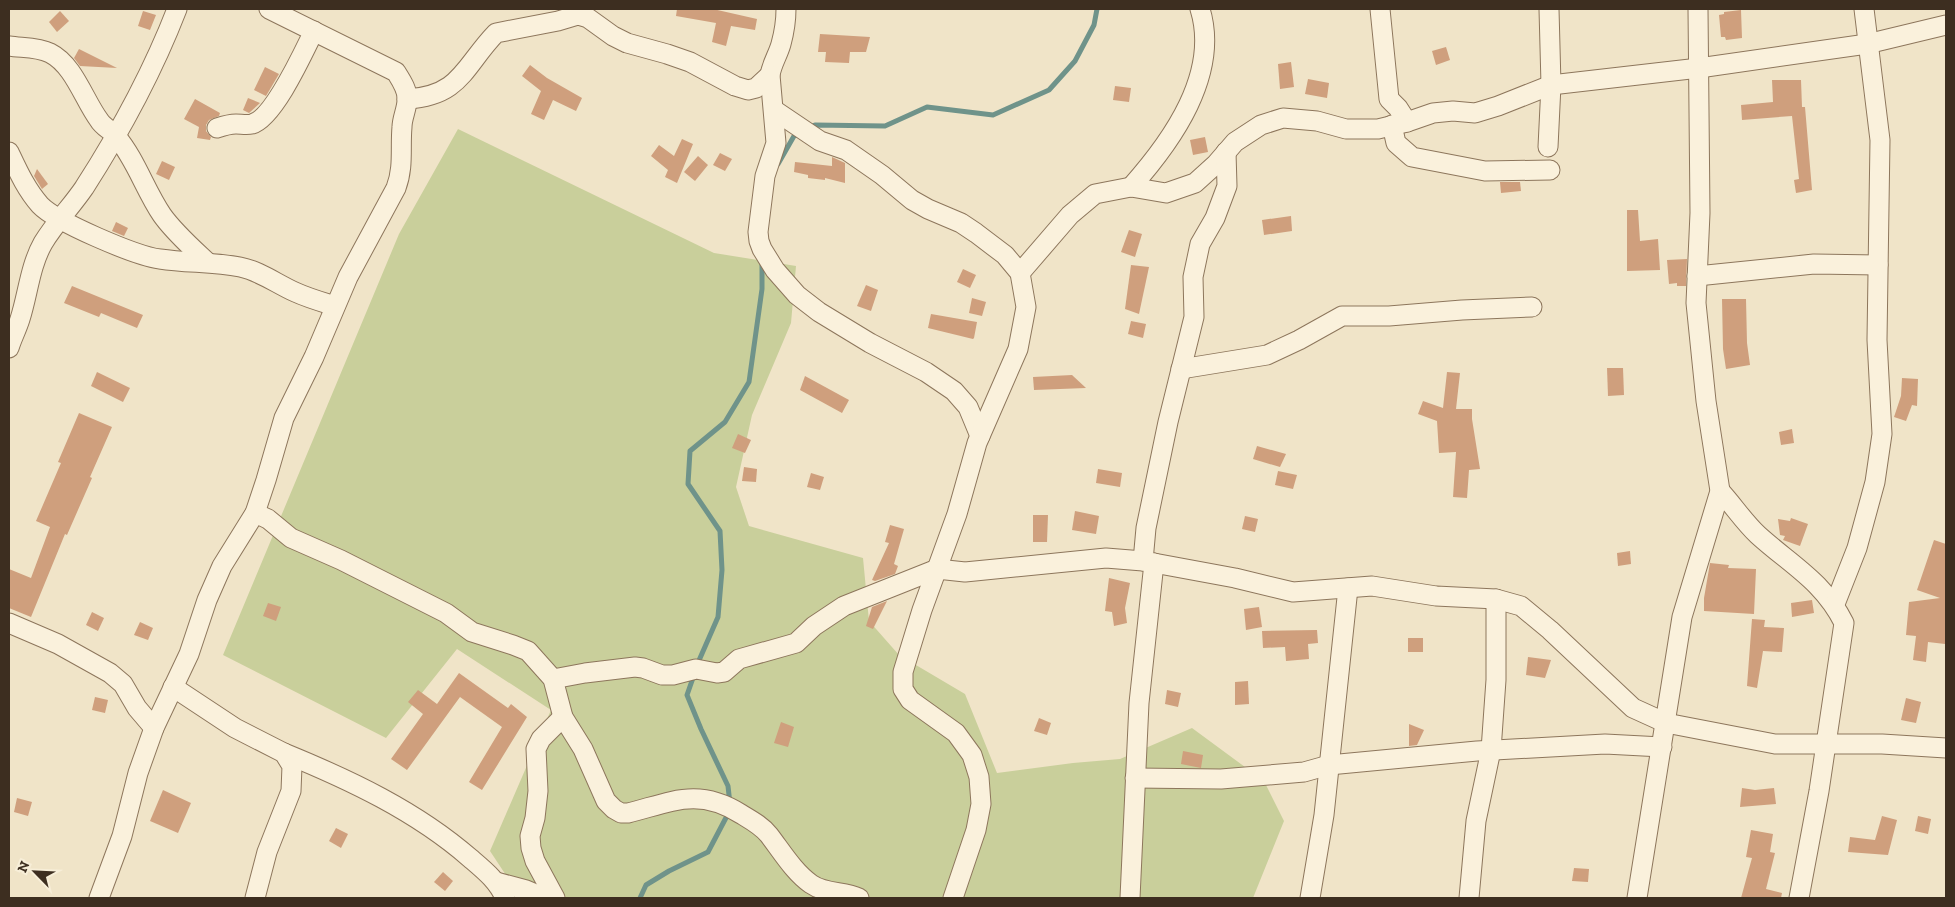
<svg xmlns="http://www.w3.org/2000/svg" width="1955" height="907" viewBox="0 0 1955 907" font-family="'Zilla Slab',serif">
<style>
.green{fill:#c9cf9b}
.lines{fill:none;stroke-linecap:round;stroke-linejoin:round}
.stream{stroke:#6f938a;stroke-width:5}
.building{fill:#cf9f7d}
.minor-casing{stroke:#8d765c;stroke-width:21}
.minor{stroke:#faf1dc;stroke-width:19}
</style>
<rect width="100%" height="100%" fill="#f0e4c8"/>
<polygon class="green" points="458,129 714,253 796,266 791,323 752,415 736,487 749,526 863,558 869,621 899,655 965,694 997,773 1073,763 1120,759 1192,728 1264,781 1284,821 1253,898 521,898 490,851 551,710 457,649 386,738 223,655 399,234"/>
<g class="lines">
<g class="stream">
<polyline points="809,128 815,125 885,126 927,107 993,115 1049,90 1075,61 1094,25 1097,9"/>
<polyline points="778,164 794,136 800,133"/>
<polyline points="697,665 718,617 722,570 720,531 688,484 690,451 725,422 749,382 762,289 762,262"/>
<polyline points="694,675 687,695 701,729 728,786 730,804"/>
<polyline points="640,898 646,885 669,871 708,852 729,812"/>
</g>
</g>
<g class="building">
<polygon points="677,9 713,9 757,19 755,30 731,26 726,46 712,42 716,23 676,16"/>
<polygon points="1741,10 1742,38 1726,40 1725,37 1721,37 1719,15 1724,14 1724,12"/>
<polygon points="60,11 69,21 57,32 49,22"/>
<polygon points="143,11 156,15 150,30 138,26"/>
<polygon points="820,34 870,37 866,52 850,52 849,63 825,62 826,52 818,52"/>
<polygon points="1446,47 1450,60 1436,65 1432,51"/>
<polygon points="79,49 117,68 80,66 74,58"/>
<polygon points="1291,62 1294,87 1280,89 1278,64"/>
<polygon points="530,65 547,78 582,98 576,111 553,100 544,120 531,114 541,91 522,76"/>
<polygon points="265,67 279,74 266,96 254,90"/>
<polygon points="1308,79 1329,83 1327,98 1305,94"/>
<polygon points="1772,80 1801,80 1802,107 1805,107 1812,190 1796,193 1794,180 1799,179 1792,116 1742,120 1741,105 1773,102"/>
<polygon points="1115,86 1131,88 1129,102 1113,100"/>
<polygon points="248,98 260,103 249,113 243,110"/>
<polygon points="195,99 220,113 219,116 209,120 206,125 206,131 211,137 210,140 197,138 199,127 184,119"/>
<polygon points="1205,137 1208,152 1193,155 1190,140"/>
<polygon points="682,139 693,144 677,183 665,177 668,170 651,156 659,145 674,156"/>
<polygon points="720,153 732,159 725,171 713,165"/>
<polygon points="698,156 708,165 695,181 684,172"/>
<polygon points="832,157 845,163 845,183 825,178 825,180 808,178 808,175 794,172 795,162 832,166"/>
<polygon points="162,161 175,167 169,180 156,174"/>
<polygon points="37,169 48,184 42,189 34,176"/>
<polygon points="1500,182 1520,182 1521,191 1501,193"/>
<polygon points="1627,210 1638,210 1640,241 1658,239 1660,270 1627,271"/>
<polygon points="1291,216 1292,231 1264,235 1262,220"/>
<polygon points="116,222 128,228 124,236 112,231"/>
<polygon points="1129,230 1142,234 1135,257 1121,252"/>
<polygon points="1687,259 1686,286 1677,286 1677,283 1669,284 1667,260"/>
<polygon points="1131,265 1149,267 1139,314 1125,309"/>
<polygon points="963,269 976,275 970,288 957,282"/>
<polygon points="866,285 878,290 871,311 857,306"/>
<polygon points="72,286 143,315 137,328 101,313 99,317 64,303"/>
<polygon points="972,298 986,302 982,316 969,313"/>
<polygon points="1722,299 1746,299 1747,343 1750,365 1726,369 1723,349"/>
<polygon points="931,314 977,322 974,338 973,339 928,328"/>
<polygon points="1131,321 1146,324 1143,338 1128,334"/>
<polygon points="1607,368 1623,368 1624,395 1608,396"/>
<polygon points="97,372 130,388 123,402 91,386"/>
<polygon points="1447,372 1460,373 1456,409 1472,409 1472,419 1480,469 1469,470 1467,498 1453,497 1456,452 1439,453 1437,421 1418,414 1423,401 1443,408"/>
<polygon points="1072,375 1086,388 1034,390 1033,377"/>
<polygon points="805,376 849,400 842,413 800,390"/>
<polygon points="1902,378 1918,379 1917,406 1912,405 1906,421 1894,417 1901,396"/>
<polygon points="79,413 112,427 90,477 92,478 67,535 65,534 31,617 9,608 9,569 31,578 50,527 36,521 61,463 58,462"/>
<polygon points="1792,429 1794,443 1781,445 1779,432"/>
<polygon points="738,434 751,440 745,453 732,448"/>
<polygon points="1257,446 1286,454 1280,467 1253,459"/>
<polygon points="744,467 757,469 756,482 742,481"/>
<polygon points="1098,469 1122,473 1120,487 1096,483"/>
<polygon points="1278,471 1297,475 1293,489 1275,485"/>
<polygon points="811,473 824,477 820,490 807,487"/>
<polygon points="1075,511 1099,516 1096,534 1072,530"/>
<polygon points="1033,515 1048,515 1047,542 1033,542"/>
<polygon points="1245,516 1258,519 1255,532 1242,529"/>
<polygon points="1791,518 1808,524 1800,546 1783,540 1785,536 1780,535 1778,519 1790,521"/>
<polygon points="890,525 904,529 894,564 898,566 895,574 875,581 872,580 889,543 885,542"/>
<polygon points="1934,540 1946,544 1946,633 1945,644 1928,642 1926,662 1913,660 1916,636 1906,635 1909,602 1940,598 1917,590"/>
<polygon points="1630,551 1631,564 1618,566 1617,553"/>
<polygon points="1710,563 1729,565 1728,568 1756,569 1754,614 1704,611 1704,598"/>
<polygon points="1109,578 1130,583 1125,608 1127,623 1114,626 1112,612 1105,611"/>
<polygon points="1812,600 1814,613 1792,617 1791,603"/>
<polygon points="887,601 873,629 866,626 872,607"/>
<polygon points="268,603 281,607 276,621 263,616"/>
<polygon points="1259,607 1262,627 1246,630 1244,609"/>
<polygon points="92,612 104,618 98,631 86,625"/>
<polygon points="1752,619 1765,620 1764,627 1784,628 1782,652 1763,651 1757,688 1747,686"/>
<polygon points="140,622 153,628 148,640 134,635"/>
<polygon points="1317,630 1318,643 1308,644 1309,659 1286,661 1285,647 1263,648 1262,631"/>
<rect x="1408" y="638" width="15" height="14"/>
<polygon points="1528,657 1551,660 1545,678 1526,675"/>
<polygon points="459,673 508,708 511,704 527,717 482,790 469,782 502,727 460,697 407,770 391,759 423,714 408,702 418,690 437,704"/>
<polygon points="1248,681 1249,704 1235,705 1235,682"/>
<polygon points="1167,690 1181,693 1178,707 1165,704"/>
<polygon points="95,697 108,700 105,713 92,710"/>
<polygon points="1906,698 1921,702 1916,723 1901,720"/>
<polygon points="1039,718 1051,723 1047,735 1034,731"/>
<polygon points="781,722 794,727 788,747 774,743"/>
<polygon points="1409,724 1424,730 1417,745 1409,746"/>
<polygon points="1183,751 1203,755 1201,768 1181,764"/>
<polygon points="1742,788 1755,790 1774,788 1776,804 1740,807"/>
<polygon points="163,790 191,803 178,833 150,821"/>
<polygon points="17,798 32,802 28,816 14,812"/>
<polygon points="1882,816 1897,820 1888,855 1848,852 1850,837 1875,840"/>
<polygon points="1918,816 1931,819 1928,834 1915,831"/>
<polygon points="336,828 348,834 341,848 329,841"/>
<polygon points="1751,830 1773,834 1770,852 1775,853 1766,889 1782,893 1781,898 1741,898 1752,858 1746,857"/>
<polygon points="1574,868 1589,869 1588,882 1572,881"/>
<polygon points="443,872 453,881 445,891 434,882"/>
</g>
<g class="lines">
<g class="minor-casing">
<g id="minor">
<path d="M786 9C786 21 784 33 781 44 778 55 772 63 770 75L776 143 765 176 758 232 759 241 762 249 775 270 797 295 819 312 870 343 926 372 954 391 968 407 980 436"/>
<polyline points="1380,9 1389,99 1398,108 1407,122"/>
<path d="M9 46C22 48 38 47 50 53 74 65 84 100 99 120 103 127 111 130 116 136 136 160 145 190 162 215 174 232 191 247 207 262"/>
<path d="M407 99C461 96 464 66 496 33L558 21 578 15 588 18 613 36 627 43 667 54 690 62 735 86 748 90 756 88 770 75"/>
<polyline points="774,110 820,141 846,150 882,175 912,200 928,209 961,223 976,233 1005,255 1020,273 1026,307 1018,349 977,443 957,514 922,610 903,672 903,689 910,700 956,733 972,755 979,777 981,804 976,830 953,898"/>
<polyline points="1392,125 1396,143 1412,157 1485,171 1550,170"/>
<path d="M217 128C223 126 230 124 236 124 241 124 247 125 252 124 274 118 304 51 314 31"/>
<polyline points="1548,147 1551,85 1549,9"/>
<path d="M9 152C18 171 26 189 40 205 56 222 136 256 160 259 187 263 214 262 240 267 260 271 277 284 295 292 308 298 322 302 335 306"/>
<path d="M1131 187C1172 141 1220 74 1200 9"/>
<polyline points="1020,273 1070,215 1095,194 1131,187 1166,193 1195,183 1216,164 1235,142 1261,125 1283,118 1317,121 1346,129 1378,129 1407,122 1433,113 1453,111 1475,113 1498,106 1551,85 1699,68 1867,44 1946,25"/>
<polyline points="1697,276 1814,264 1878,265"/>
<path d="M9 348C12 338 17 329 20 319 28 294 30 266 43 243 55 223 71 207 84 188 120 132 153 71 177 9"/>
<polyline points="1181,369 1267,355 1299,340 1342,316 1389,316 1462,310 1532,307"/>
<path d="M1720 491C1733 505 1744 522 1758 535 1791 565 1823 581 1844 623L1819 791 1799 898"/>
<path d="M255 513 268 519 291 538 341 560 446 613 472 632 513 645 528 651 553 679 563 717 583 749 606 801 614 809 621 813H628C672 802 698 787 741 814 751 820 762 826 769 835 782 852 794 872 811 884 825 894 844 891 859 898"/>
<polyline points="1143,561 1146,528 1168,422 1194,317 1193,277 1200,244 1215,218 1227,186 1226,152"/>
<polyline points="1835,604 1857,548 1875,482 1882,434 1877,340 1880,140 1864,9"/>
<polyline points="9,623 58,644 110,673 123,684 137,708 154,728"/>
<polyline points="553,679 585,673 635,667 643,668 662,675 673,675 696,669 717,673 724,672 739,659 796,643 814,626 844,606 937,569 965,572 1106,558 1143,561 1235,578 1293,592 1372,586 1436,596 1496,599 1521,606 1550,630 1633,708 1666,723 1775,744 1882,744 1946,748"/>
<polyline points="173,687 235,728 284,753 292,766 291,791 267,852 255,898"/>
<path d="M284 753C350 780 416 811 470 858 484 870 498 881 505 898"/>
<polyline points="1135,778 1221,779 1304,772 1329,765 1477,751 1605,744 1662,747"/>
<polyline points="496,882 526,890 545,898"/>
<path d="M99 898 122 836 138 773 154 728 189 654 207 600 222 566 255 513 266 480 284 418 314 357 348 277 396 188C404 167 400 148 402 127 402 118 407 109 407 100 408 90 401 80 396 72L269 9"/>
<polyline points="555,898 535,861 531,848 530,836 535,818 538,791 536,749 541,739 563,717"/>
<polyline points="1130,898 1139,703 1154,563"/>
<polyline points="1310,898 1324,815 1348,588"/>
<polyline points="1469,898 1476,821 1491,750 1496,680 1496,599"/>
<polyline points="1637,898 1682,617 1720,491 1706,401 1696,303 1700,213 1698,9"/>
</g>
</g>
<use href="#minor" class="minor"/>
</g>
<rect width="1955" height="907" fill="none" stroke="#3d2e20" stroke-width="20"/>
<g transform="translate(35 872) rotate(294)" stroke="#f7eed8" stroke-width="4" paint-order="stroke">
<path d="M0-4L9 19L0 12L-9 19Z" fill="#3d2e20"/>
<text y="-8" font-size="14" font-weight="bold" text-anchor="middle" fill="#3d2e20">N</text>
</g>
</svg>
